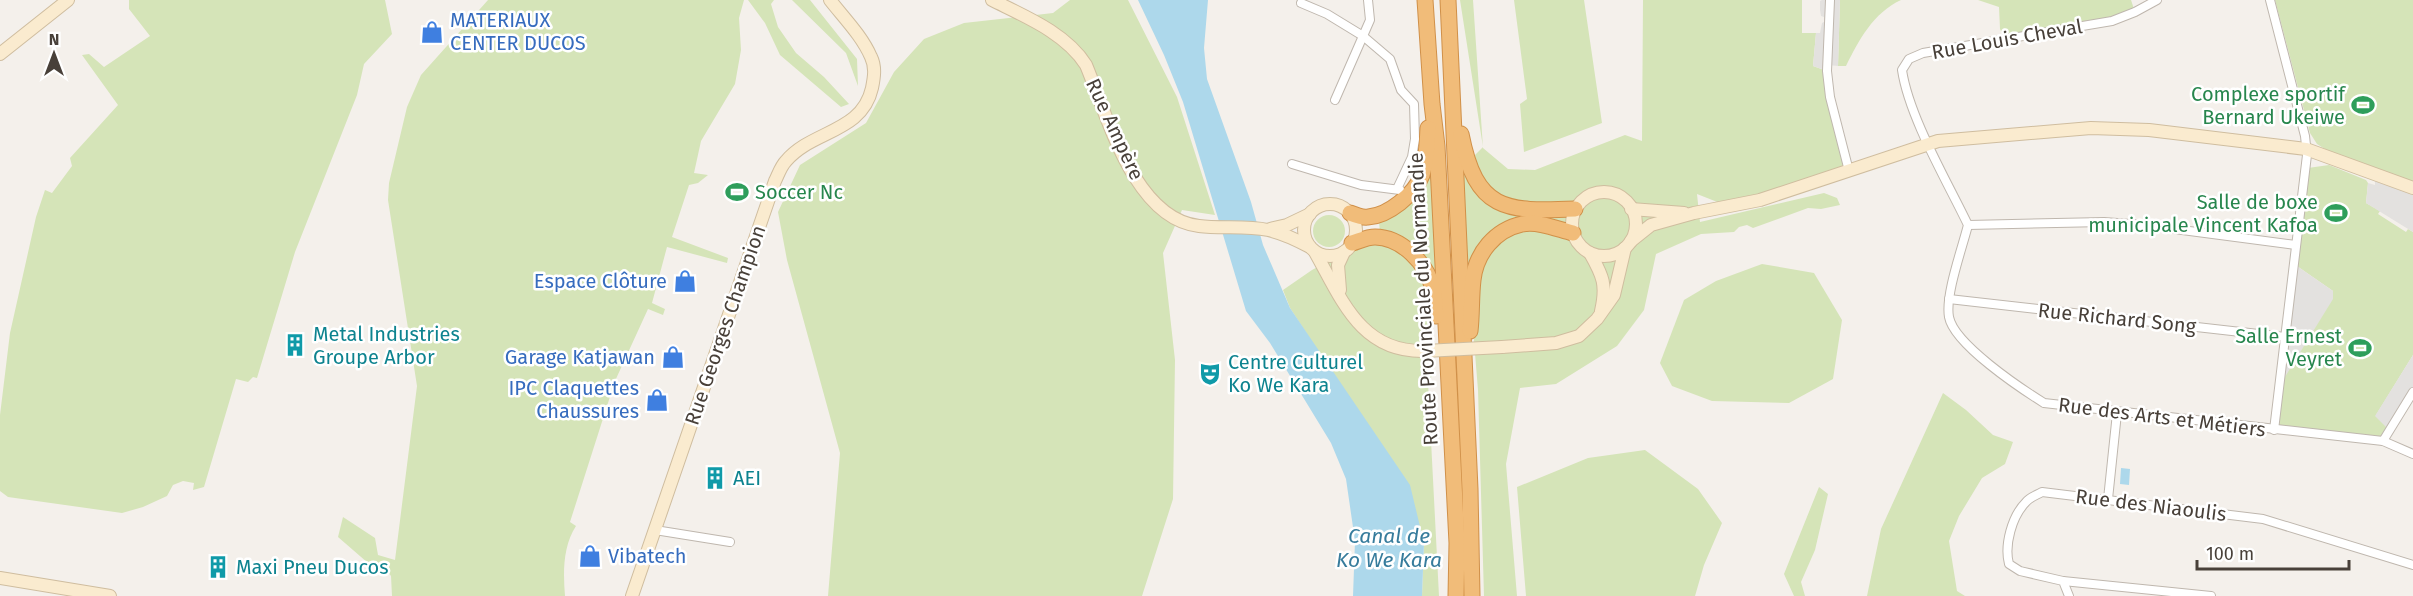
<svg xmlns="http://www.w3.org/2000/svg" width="2413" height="596" viewBox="0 0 2413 596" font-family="'Fira Sans',sans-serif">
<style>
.green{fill:#d5e4b8}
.parking{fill:#e3e1df}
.water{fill:#add8eb}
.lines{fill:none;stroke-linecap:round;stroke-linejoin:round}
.street-casing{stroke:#bfb7ae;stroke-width:10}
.secondary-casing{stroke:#cfbd9f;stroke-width:14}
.highway-casing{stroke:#d09049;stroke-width:17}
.street{stroke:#fff;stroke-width:8}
.secondary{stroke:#faebcf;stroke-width:12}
.highway{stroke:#f1bc79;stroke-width:15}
.secondary-bridge-casing{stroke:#cfbd9f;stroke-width:14;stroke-linecap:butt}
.secondary-bridge{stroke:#faebcf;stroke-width:12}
.labels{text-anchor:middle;stroke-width:5;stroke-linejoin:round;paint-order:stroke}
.shop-label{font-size:20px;fill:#366cbe;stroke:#fff;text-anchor:end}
.street-label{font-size:20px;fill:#484039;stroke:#fff}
.leisure-label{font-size:20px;fill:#27864d;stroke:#fff;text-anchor:end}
.culture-label{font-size:20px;fill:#0d838f;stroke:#fff;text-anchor:start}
.water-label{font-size:21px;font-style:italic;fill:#377c9c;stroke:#fff}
</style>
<rect width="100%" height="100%" fill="#f4f0eb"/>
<g class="green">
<polygon points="129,0 385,0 392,34 364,64 357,95 295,252 257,378 253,377 248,382 236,379 204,487 193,490 194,483 183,481 173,485 167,496 143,507 122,513 8,497 0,491 0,415 10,333 36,217 45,190 52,193 72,166 70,158 118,105 82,55 89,54 104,67 150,36 129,9"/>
<path d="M488 0H744L739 18 741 50 735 84 701 141 694 173 708 175 698 183 689 185 672 237 728 258 727 263 667 247 652 303 665 309 663 315 648 309 615 381 570 522 576 526C563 546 563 572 565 596H392L391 576 385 568 368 563 338 537 343 517 375 538 378 555 395 560 417 386 388 200 389 183 407 107 421 75Z"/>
<polygon points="748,0 774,0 771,4 778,27 796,53 824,77 849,104 841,107 780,55 765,23"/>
<polygon points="792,0 810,0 857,59 858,86 846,53"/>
<polygon points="1070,0 1128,0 1177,97 1215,215 1182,210 1163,253 1175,360 1173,499 1142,596 828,596 840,453 787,260 778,212 800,165 866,123 894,72 924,39 964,23 1053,13"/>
<polygon points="1460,0 1473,0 1483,148 1508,169 1535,170 1625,135 1642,141 1643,0 1802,0 1802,33 1816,33 1813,66 1827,71 1847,166 1730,207 1697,194 1700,222 1824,193 1837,198 1840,205 1821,209 1808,208 1753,228 1747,225 1739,227 1734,232 1701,234 1656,254 1644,310 1617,346 1556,384 1520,388 1506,464 1517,596 1484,596 1478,390 1460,170 1483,147"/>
<polygon points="1514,0 1584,0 1602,123 1524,152 1520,104 1527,99"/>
<path d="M1840 0H1901C1873 13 1859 40 1846 66H1838Z"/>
<polygon points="1978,0 2131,0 2135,12 2005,39 2000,29 1999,7"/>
<polygon points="2275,0 2413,0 2413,185 2328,151 2317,144 2310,133"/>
<polygon points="1431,157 1437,268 1427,361 1428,370 1436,370 1428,382 1439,596 1422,596 1424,543 1337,380 1290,308 1283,290 1312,270 1380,234 1379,221"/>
<polygon points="2329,165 2366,180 2368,183 2366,203 2380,211 2378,214 2406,232 2408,229 2413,232 2413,355 2376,415 2390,431 2383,441 2274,430 2280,385 2333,291 2294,264 2308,168"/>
<circle cx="1329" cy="231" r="16"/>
<polygon points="1762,264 1814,273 1842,320 1833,379 1789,403 1712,401 1672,386 1660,363 1684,300 1716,281"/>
<polygon points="1943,393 1966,410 1993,435 2013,442 2005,464 1982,478 1959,516 1949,541 1957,591 1965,596 1867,596 1881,529"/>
<polygon points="1645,450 1698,489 1722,523 1704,565 1695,596 1526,596 1517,487 1588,458"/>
<polygon points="1819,487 1828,494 1815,550 1801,582 1805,596 1794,596 1784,574"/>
</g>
<g class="parking">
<polygon points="1822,0 1840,0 1838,66 1828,65 1827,71 1813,66 1816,33 1820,33 1822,23 1824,22 1824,17 1821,16 1820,10 1820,1"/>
<polygon points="2375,180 2413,189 2413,232 2366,203 2368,183 2375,185"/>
<polygon points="2294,264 2333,291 2333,299 2280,385"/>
<polygon points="2413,355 2413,392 2390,431 2375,416"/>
</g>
<g class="water">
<polygon points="1138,0 1208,0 1204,48 1207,79 1251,202 1263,245 1290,308 1410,485 1424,543 1422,596 1353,596 1355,541 1346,479 1331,443 1270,343 1246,311 1183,102 1164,55"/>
<polygon points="2121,468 2130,469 2129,485 2120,484"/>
</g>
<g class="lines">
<g class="street-casing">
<g id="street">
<polyline points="1830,0 1827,71 1830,97 1849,171"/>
<path d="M2157 0 2135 12 2112 21 1923 53 1909 59 1902 70C1909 117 1947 181 1968 225 1962 249 1945 295 1949 317 1954 344 2020 388 2044 403L2383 441 2413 454"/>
<polyline points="2270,0 2305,136 2307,155 2274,430"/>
<polyline points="1301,3 1327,14 1363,36 1390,59 1401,90 1414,104 1415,139 1412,157 1397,189"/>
<polyline points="1335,100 1370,20 1368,0"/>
<polyline points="1292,164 1361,185 1400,190"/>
<polyline points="1968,225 2104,222 2144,225 2296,245"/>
<polyline points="1949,299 2285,337"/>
<polyline points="2383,441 2413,392"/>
<polyline points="2108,499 2117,413"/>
<polyline points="655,530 730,542"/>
<polyline points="2063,581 2211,596"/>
<path d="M2069 596 2063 581 2020 571 2009 564C2004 545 2012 516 2026 502 2030 497 2037 495 2042 492L2263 519 2413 565"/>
</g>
</g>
<g class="secondary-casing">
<g id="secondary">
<path d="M992 0C1024 16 1066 33 1086 65 1107 115 1134 219 1199 226 1221 229 1245 225 1268 230 1282 233 1297 240 1310 247"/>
<polyline points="0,54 68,0"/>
<circle cx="1604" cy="224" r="32"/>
<circle cx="1330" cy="230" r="26"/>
<polyline points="1631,209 1684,213"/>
<polyline points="1270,229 1287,225 1310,214"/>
<polyline points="1631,241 1651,225 1694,213 1760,200 1938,141 2091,128 2149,130 2306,149 2413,188"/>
<path d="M1315 252C1342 300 1361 353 1425 351"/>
<path d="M1590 253C1603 276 1607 285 1601 311"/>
<polyline points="1340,290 1338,265 1344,252"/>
<polyline points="1502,347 1556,343 1579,336 1597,319 1614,295 1625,248"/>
<polyline points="0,578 110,596"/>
<path d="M632 596 775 181C778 175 781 166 786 161 812 130 862 133 872 88 874 78 876 67 871 57 862 36 844 18 830 0"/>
</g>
</g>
<g class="highway-casing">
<g id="highway">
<polyline points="1425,0 1432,104 1437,146 1457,543 1456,596"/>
<polyline points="1448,0 1470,489 1472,596"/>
<path d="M1461 134C1476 211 1505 212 1575 209"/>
<path d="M1350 213C1355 215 1363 218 1368 217 1388 216 1415 194 1422 175 1427 159 1427 144 1428 128"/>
<path d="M1352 243C1359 241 1367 237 1375 237 1401 237 1427 263 1433 289 1435 298 1435 307 1436 316"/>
<path d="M1470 331C1472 314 1471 297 1473 280 1476 253 1495 230 1522 224 1539 221 1557 229 1573 233"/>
</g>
</g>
<use href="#street" class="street"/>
<use href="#secondary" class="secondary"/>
<use href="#highway" class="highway"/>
<g class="secondary-bridge-casing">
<polyline id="secondary-bridge" points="1425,351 1502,347"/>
</g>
<use href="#secondary-bridge" class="secondary-bridge"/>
</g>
<defs>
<g id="shop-bare" transform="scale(1.8)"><path d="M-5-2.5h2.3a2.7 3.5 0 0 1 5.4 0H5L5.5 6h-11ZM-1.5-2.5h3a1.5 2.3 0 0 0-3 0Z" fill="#3f7fe0" stroke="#fff" stroke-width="2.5" paint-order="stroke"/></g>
<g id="stadium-bare" transform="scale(1.8)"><path d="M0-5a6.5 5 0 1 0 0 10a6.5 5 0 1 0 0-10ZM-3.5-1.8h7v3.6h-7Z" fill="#2e9e5b" stroke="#fff" stroke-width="2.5" paint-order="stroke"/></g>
<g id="building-bare" transform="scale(1.8)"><path d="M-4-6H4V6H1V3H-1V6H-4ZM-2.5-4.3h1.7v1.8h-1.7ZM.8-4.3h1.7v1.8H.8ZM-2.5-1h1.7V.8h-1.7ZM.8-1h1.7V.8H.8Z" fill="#0f9aa8" stroke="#fff" stroke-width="2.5" paint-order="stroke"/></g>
<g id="theatre-bare" transform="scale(1.8)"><path d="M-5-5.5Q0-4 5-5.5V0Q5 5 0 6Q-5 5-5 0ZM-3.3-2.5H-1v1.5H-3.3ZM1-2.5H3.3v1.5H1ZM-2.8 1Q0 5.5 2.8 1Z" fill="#0f9aa8" stroke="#fff" stroke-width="2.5" paint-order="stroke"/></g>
</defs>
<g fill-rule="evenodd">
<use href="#shop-bare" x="432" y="32"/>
<use href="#stadium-bare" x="2363" y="105"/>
<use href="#stadium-bare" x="737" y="192"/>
<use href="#stadium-bare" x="2336" y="213"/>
<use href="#shop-bare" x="685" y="281"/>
<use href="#building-bare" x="295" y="345"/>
<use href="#stadium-bare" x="2360" y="348"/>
<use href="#shop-bare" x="673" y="357"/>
<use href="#theatre-bare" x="1210" y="374"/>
<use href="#shop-bare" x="657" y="400"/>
<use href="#building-bare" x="715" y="478"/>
<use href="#shop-bare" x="590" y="556"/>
<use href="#building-bare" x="218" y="567"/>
</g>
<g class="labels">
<g class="shop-label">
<text x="450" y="27" text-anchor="start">MATERIAUX<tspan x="450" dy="23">CENTER DUCOS</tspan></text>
<text x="667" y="288">Espace Clôture</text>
<text x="655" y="364">Garage Katjawan</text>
<text x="639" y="395">IPC Claquettes<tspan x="639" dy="23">Chaussures</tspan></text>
<text x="608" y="563" text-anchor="start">Vibatech</text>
</g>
<g class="street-label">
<text transform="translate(2007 39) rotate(-10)" y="7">Rue Louis Cheval</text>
<text transform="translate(1115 129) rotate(65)" y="7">Rue Ampère</text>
<text transform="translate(1423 299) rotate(-93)" y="7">Route Provinciale du Normandie</text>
<text transform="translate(2117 318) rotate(6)" y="7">Rue Richard Song</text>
<text transform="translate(725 325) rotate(-71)" y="7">Rue Georges Champion</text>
<text transform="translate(2162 417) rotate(7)" y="7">Rue des Arts et Métiers</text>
<text transform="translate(2151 505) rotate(7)" y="7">Rue des Niaoulis</text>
</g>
<g class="leisure-label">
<text x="2345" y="101">Complexe sportif<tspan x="2345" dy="23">Bernard Ukeiwe</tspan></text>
<text x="755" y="199" text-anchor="start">Soccer Nc</text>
<text x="2318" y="209">Salle de boxe<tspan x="2318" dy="23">municipale Vincent Kafoa</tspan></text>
<text x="2342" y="343">Salle Ernest<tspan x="2342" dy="23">Veyret</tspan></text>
</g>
<g class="culture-label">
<text x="313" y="341">Metal Industries<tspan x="313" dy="23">Groupe Arbor</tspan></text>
<text x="1228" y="369">Centre Culturel<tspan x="1228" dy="23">Ko We Kara</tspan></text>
<text x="733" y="485">AEI</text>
<text x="236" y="574">Maxi Pneu Ducos</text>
</g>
<g class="water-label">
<text x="1389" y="543">Canal de<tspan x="1389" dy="24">Ko We Kara</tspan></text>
</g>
</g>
<g transform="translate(54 54)" stroke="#ffffff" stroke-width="4.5" paint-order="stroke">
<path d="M0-4.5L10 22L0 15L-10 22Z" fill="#484039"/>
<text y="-9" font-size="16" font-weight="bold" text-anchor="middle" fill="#484039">N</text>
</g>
<path d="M2197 560v9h152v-9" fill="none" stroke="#484039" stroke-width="3"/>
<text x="2206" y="560" font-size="18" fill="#484039" stroke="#ffffff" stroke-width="4.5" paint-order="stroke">100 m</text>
</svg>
